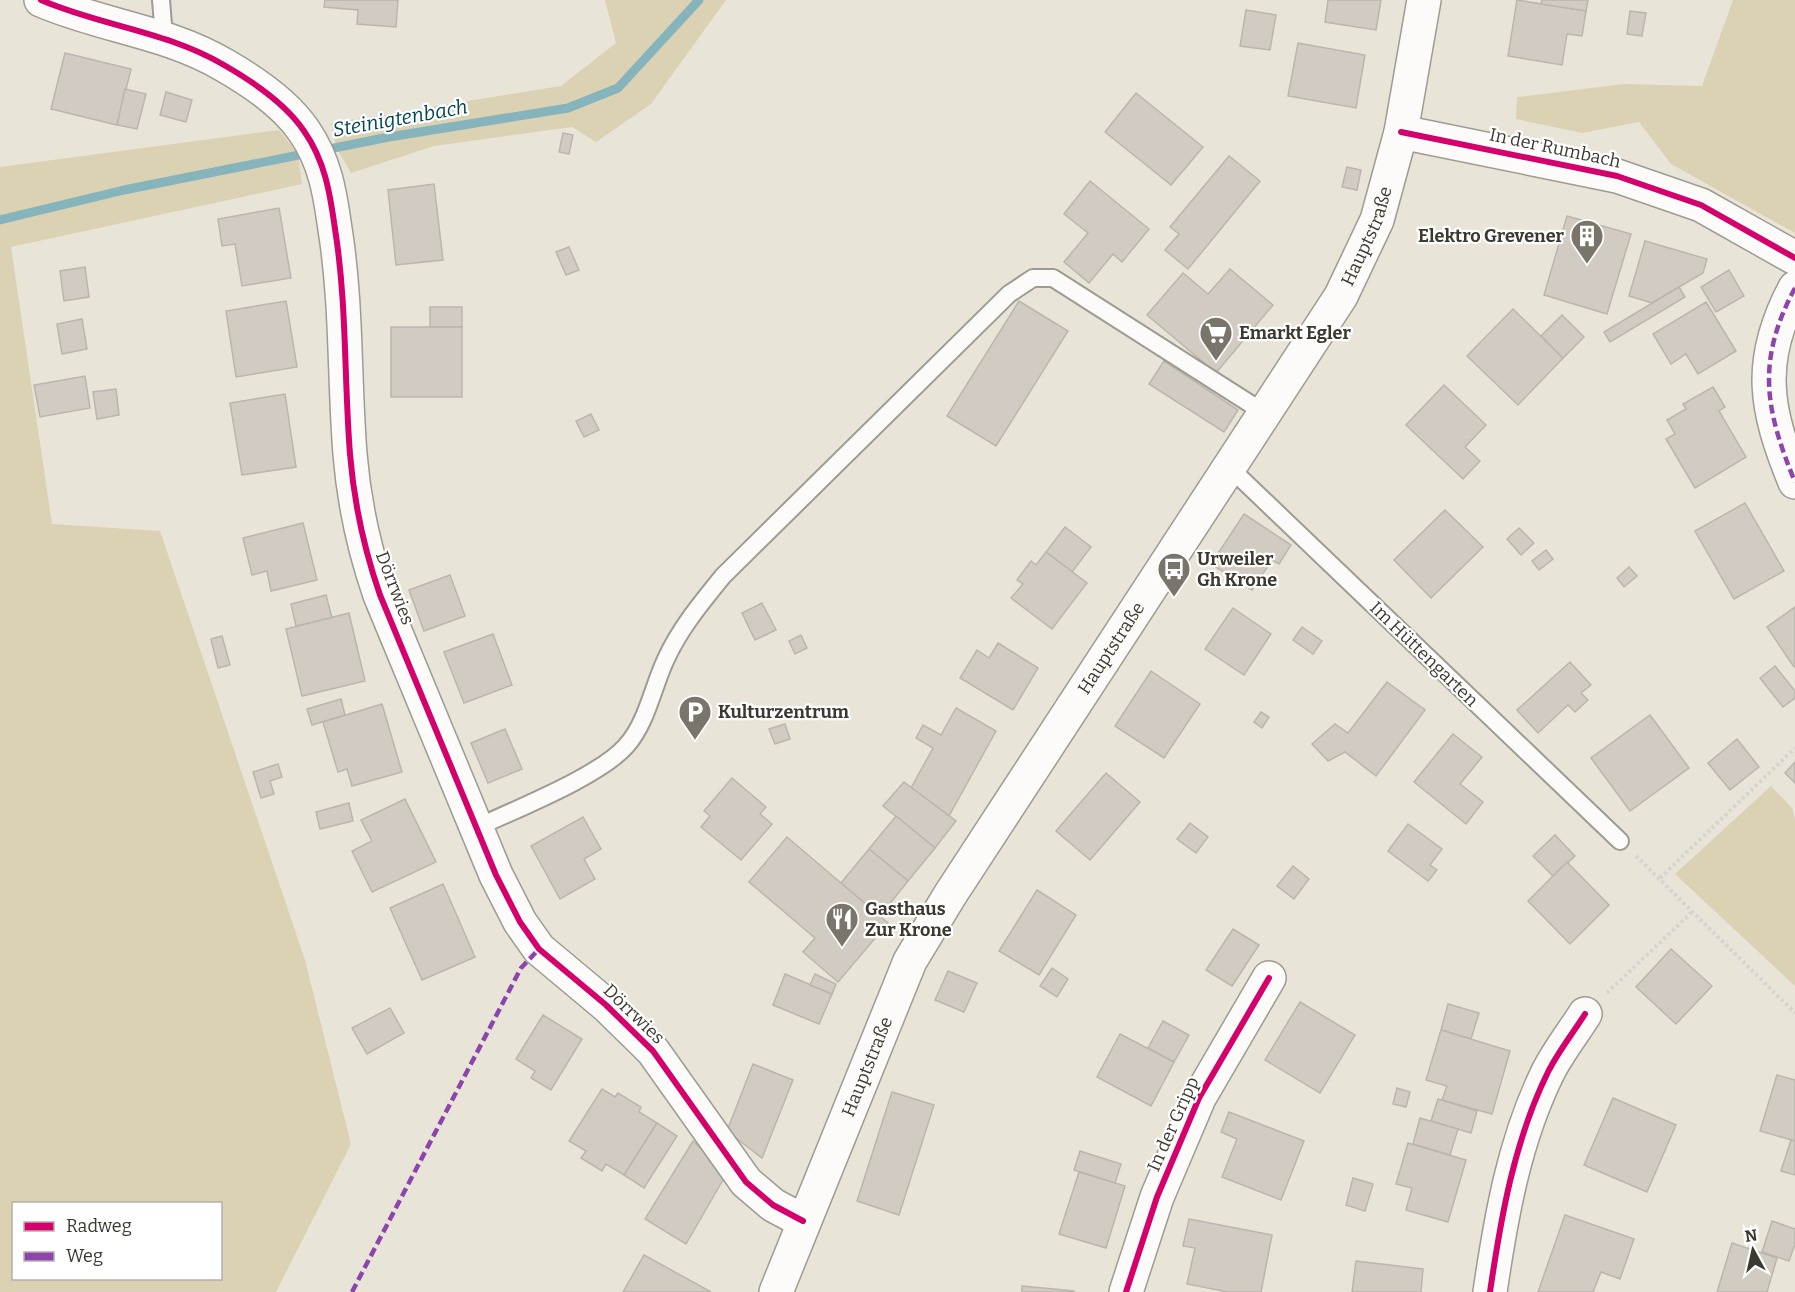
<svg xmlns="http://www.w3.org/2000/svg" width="1795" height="1292" viewBox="0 0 1795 1292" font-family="Bitter,serif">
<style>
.green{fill:#dbd1b3;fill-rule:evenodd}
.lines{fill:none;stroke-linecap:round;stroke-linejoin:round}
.stream{stroke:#86b4bd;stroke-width:9}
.building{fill:#d1cbc2;stroke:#bbb6ad;stroke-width:1.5}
.lane-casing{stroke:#9e9b92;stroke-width:20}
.street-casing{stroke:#9e9b92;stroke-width:36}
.secondary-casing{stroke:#9e9b92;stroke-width:36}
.path{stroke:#d5d4d0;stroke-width:4;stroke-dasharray:3 3;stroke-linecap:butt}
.lane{stroke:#fcfbf9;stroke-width:16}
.street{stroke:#fcfbf9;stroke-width:33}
.secondary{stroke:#fcfbf9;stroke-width:33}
.quiet{stroke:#8e44ad;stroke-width:4.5;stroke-dasharray:9 4.5;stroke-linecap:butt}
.cycleway-casing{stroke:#fff;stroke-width:10}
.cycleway{stroke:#d6006c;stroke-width:6}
.labels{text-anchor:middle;stroke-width:4.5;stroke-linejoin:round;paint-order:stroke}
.street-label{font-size:18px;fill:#3c3930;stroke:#fff}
.poi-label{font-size:18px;font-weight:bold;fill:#3c3930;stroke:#fff;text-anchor:start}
.water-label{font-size:20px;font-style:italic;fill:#024552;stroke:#fff}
</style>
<rect width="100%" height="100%" fill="#e9e4d8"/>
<g class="green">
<polygon points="605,0 726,0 651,104 596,142 572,127 434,146 351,173 336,147 331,123 561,86 616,43"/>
<polygon points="1733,0 1795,0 1795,233 1671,164 1639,122 1582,133 1516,119 1517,97 1624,84 1702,86"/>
<path d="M279 130 298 154 302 184 11 247 52 524 160 531 305 960 351 1144 276 1292H0V167ZM14 1204H220V1278H14Z"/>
<polygon points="1771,786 1792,808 1795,820 1795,986 1675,874"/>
</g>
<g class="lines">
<polyline class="stream" points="0,220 124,190 389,137 568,108 618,88 699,0"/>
</g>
<g class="building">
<polygon points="325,0 398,0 396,27 357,24 358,10 324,7"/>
<polygon points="1328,0 1381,0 1376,30 1325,22"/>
<polygon points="1517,0 1586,11 1582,36 1567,34 1562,65 1508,56"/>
<polygon points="1542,0 1588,0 1586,11 1541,4"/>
<polygon points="1246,10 1276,15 1270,50 1240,46"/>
<polygon points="1630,11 1646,13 1642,36 1627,34"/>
<polygon points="1298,43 1365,55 1356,108 1288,96"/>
<polygon points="65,53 131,69 117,125 51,109"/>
<polygon points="125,89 146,94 137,129 117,125"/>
<polygon points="166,92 192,100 186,122 160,115"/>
<polygon points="1136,93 1203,147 1171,185 1105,132"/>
<polygon points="563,133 573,135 569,154 559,152"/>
<polygon points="1229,156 1260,181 1188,269 1165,250 1179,234 1170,227"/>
<polygon points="1347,167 1361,170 1357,190 1342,187"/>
<polygon points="1090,181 1149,229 1122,262 1113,254 1089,283 1064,262 1088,233 1064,214"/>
<polygon points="434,184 443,260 396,265 388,190"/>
<polygon points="279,208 291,278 242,286 235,244 222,246 218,219"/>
<polygon points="1567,216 1631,234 1607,314 1544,295"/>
<polygon points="1645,241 1707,259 1703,273 1652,303 1629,296"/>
<polygon points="569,247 579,270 566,275 556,252"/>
<polygon points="85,267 89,297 64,301 60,271"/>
<polygon points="1230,269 1273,305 1216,373 1147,315 1183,273 1208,294"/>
<polygon points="1729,270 1744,296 1716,312 1701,287"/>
<polygon points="1679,287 1685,297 1610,342 1604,332"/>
<polygon points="286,301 297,367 236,377 226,311"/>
<polygon points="1019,301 1068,331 996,446 947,416"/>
<polygon points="1706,302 1736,351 1698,374 1686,354 1671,364 1653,334"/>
<rect x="430" y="307" width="32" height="20"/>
<polygon points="1513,309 1563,358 1518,405 1467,356"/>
<polygon points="1562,315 1584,337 1563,358 1541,336"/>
<polygon points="82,319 87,349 62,354 57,324"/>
<rect x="391" y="327" width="71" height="70"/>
<polygon points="1164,361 1238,410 1224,432 1149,384"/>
<polygon points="85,376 90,408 40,417 34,385"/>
<polygon points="1444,385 1486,425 1465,447 1480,461 1463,479 1406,425"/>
<polygon points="1713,387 1725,407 1719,411 1746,457 1695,488 1666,439 1675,434 1667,420 1686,409 1683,404"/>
<polygon points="116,389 119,415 97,419 93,392"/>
<polygon points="285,394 296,467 242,475 230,403"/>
<polygon points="591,414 599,430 584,437 576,421"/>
<polygon points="1745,503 1784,571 1734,599 1695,531"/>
<polygon points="1445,510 1483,547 1431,598 1394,560"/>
<polygon points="1244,514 1291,545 1279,564 1272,560 1252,590 1211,564"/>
<polygon points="303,523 317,580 271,591 267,571 252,575 243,538"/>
<polygon points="1065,527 1091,547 1072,572 1046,552"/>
<polygon points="1519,528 1534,543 1521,555 1507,539"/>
<polygon points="1546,550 1553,559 1539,570 1532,561"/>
<polygon points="1046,552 1087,583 1052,629 1011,598 1023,584 1017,580 1031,561 1036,565"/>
<polygon points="1629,567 1637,576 1624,587 1617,578"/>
<polygon points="450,575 465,616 424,631 409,590"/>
<polygon points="326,595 332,618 296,626 291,604"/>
<polygon points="762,603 776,630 755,640 742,613"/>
<polygon points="1795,607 1795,667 1794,667 1767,627"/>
<polygon points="1233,608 1271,634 1244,675 1205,649"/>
<polygon points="349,613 365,681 302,696 286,629"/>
<polygon points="1302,627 1322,641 1313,654 1293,640"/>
<polygon points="493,634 512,685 464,703 444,652"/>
<polygon points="801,635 807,648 795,654 789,641"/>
<polygon points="222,636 230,665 218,668 211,639"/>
<polygon points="998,643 1038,668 1013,710 960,678 977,650 989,658"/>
<polygon points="1570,662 1591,685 1581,693 1588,700 1575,712 1568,705 1538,733 1517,710"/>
<polygon points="1775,666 1795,691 1795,698 1783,707 1760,678"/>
<polygon points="1151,671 1200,704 1164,758 1115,726"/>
<polygon points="1387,682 1425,710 1376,776 1345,752 1328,761 1312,744 1335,724 1348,733"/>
<polygon points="341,699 345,715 312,725 307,709"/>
<polygon points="382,704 402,772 352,786 347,769 338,772 323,722"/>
<polygon points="956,708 996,731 949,816 911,788 933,748 916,738 923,725 941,735"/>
<polygon points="1261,712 1269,717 1262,728 1254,722"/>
<polygon points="1650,715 1689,768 1630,811 1591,758"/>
<polygon points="785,724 790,739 775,744 769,729"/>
<polygon points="505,729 522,769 488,783 471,743"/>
<polygon points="1453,734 1482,757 1460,784 1483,802 1466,824 1414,782"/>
<polygon points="1737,739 1759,767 1730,790 1708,763"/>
<polygon points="1795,762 1795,783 1785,773"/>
<polygon points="278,764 282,777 270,781 274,794 261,798 253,772"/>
<polygon points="1106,773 1140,802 1090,860 1056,831"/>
<polygon points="732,778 766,807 760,814 772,824 741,860 701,827 710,816 704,811"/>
<polygon points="904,782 956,821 935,848 883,806"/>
<polygon points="405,799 436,862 372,892 352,851 372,841 361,820"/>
<polygon points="349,803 353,821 320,829 316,812"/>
<polygon points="896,816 935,848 908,881 869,849"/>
<polygon points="583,817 601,849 584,859 595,879 560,899 531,846"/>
<polygon points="1190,823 1208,837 1196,853 1177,839"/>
<polygon points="1408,824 1442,849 1430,865 1437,870 1428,881 1388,851"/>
<polygon points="1555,835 1575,856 1553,876 1533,856"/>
<polygon points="787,837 888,923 838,982 803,952 815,938 749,882"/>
<polygon points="869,849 908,881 880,916 841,883"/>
<polygon points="1567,862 1609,905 1570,944 1528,901"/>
<polygon points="1293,866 1309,879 1294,899 1277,886"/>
<polygon points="443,884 475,957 422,980 390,908"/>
<polygon points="1037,890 1076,915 1039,975 999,951"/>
<polygon points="1233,929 1259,945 1232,986 1206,970"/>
<polygon points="1671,949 1712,986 1676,1024 1636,987"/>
<polygon points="1052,968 1068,979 1057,997 1040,986"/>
<polygon points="948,971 977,983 964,1012 935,1000"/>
<polygon points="785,974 832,994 819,1024 773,1005"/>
<polygon points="815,974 836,984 832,994 810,985"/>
<polygon points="1300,1002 1355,1035 1320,1093 1265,1060"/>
<polygon points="1448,1004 1479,1013 1471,1039 1441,1030"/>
<polygon points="390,1008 404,1033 367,1054 352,1028"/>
<polygon points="543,1015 582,1039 551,1090 531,1078 535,1071 516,1059"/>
<polygon points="1163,1021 1189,1035 1174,1062 1148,1048"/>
<polygon points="1441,1030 1510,1051 1492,1114 1442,1100 1447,1086 1426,1080"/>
<polygon points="1120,1034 1174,1062 1151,1106 1097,1077"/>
<polygon points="753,1064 793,1080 762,1158 727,1131"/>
<polygon points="1777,1075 1795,1080 1795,1141 1760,1131"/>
<polygon points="1397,1088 1410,1092 1406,1107 1393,1104"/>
<polygon points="602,1089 615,1097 618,1093 641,1107 639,1112 657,1123 624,1175 606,1164 602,1171 581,1158 586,1151 569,1141"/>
<polygon points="892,1092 934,1105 899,1215 857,1201"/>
<polygon points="1613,1098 1676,1125 1647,1192 1584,1165"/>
<polygon points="1438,1099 1477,1111 1471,1133 1431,1121"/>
<polygon points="1229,1112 1304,1141 1281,1200 1222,1177 1237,1139 1221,1132"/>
<polygon points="1420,1118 1458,1129 1450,1155 1413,1144"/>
<polygon points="657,1123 677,1136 644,1188 624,1175"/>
<polygon points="1791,1140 1795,1141 1795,1175 1781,1171"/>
<polygon points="693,1141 727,1173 686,1244 645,1219"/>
<polygon points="1408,1143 1466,1160 1448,1222 1406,1210 1412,1188 1396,1184"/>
<polygon points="1080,1151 1121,1164 1115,1183 1074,1170"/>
<polygon points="1079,1172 1125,1186 1106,1248 1059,1234"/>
<polygon points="1353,1178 1373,1184 1365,1211 1346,1205"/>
<polygon points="1565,1215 1634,1239 1620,1279 1601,1272 1593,1292 1538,1292"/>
<polygon points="1189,1219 1272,1235 1261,1292 1228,1292 1187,1284 1195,1248 1183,1246"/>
<polygon points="1772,1221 1795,1229 1795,1244 1789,1261 1762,1252"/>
<polygon points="1732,1243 1777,1258 1767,1292 1717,1292"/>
<polygon points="644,1255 711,1292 623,1292"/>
<polygon points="1356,1261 1423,1269 1421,1292 1352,1292"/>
<polygon points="1022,1286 1074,1291 1074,1292 1022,1292"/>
</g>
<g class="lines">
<g class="lane-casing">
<g id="lane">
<polyline points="161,0 164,37"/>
<polyline points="1228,466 1620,841"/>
<path d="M478 827C516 809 600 776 626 746 647 723 653 686 666 659 680 628 702 602 723 576L1009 294 1033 278H1053L1263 412"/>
</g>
</g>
<g class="street-casing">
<g id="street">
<path d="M41 0C101 26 166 31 224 65 252 81 286 104 304 131 325 161 330 193 335 229 347 304 344 379 350 454 354 503 364 549 380 595L496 875 520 922 539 949 606 1005 653 1051 746 1182 773 1205 803 1221"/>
<polyline points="1401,132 1617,176 1701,205 1795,258"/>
<path d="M1795 288C1756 361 1765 409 1795 482"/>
<polyline points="1126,1292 1157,1197 1199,1098 1269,978"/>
<path d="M1490 1292C1501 1217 1514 1141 1548 1072 1558 1052 1573 1033 1585 1014"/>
</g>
</g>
<g class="secondary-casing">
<g id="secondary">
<path id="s1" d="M776 1292 910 961 950 895 1341 296 1377 220 1401 132 1424 0"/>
</g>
</g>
<g class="path">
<polyline points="1636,856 1795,1013"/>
<polyline points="1660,878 1795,748"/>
<polyline points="1607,993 1692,912"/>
</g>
<use href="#lane" class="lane"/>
<use href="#street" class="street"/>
<use href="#secondary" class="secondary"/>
<g class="quiet">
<path d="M1795 288C1756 361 1765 409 1795 482"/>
<polyline points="352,1292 521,968 539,949"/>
</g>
<g class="cycleway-casing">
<g id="cycleway">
<path d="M41 0C101 26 166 31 224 65 252 81 286 104 304 131 325 161 330 193 335 229 347 304 344 379 350 454 354 503 364 549 380 595L496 875 520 922 539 949 606 1005 653 1051 746 1182 773 1205 803 1221"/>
<polyline points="1401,132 1617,176 1701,205 1795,258"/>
<polyline points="1126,1292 1157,1197 1199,1098 1269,978"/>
<path d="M1490 1292C1501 1217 1514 1141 1548 1072 1558 1052 1573 1033 1585 1014"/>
</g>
</g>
<use href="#cycleway" class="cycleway"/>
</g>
<defs>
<g id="building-pin" transform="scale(1.725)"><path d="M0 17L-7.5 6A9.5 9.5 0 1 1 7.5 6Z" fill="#79756b" stroke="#fff"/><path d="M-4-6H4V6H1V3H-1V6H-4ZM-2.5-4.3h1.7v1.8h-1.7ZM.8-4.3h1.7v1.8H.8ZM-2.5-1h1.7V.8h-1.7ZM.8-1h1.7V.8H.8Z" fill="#fff"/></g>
<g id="supermarket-pin" transform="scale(1.725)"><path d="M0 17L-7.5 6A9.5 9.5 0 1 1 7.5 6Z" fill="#79756b" stroke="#fff"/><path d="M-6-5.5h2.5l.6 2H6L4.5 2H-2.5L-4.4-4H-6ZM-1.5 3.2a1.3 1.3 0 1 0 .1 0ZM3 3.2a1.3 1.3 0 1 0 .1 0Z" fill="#fff"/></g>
<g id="bus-pin" transform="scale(1.725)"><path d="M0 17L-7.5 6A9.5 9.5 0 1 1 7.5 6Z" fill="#79756b" stroke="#fff"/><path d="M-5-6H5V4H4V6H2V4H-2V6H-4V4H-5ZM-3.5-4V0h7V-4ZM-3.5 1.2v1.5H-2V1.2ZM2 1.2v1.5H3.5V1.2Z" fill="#fff"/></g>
<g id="parking-pin" transform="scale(1.725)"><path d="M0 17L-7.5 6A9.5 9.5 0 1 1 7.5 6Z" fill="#79756b" stroke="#fff"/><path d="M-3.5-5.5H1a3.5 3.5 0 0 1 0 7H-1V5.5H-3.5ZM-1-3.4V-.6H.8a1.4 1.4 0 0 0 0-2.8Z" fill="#fff"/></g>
<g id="restaurant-pin" transform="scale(1.725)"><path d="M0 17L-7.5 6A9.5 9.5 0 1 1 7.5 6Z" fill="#79756b" stroke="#fff"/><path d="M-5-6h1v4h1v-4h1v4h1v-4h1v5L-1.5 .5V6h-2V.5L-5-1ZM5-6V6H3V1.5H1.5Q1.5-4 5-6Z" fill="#fff"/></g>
</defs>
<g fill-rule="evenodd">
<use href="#building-pin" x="1587" y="236"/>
<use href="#supermarket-pin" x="1216" y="333"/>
<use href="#bus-pin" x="1174" y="569"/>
<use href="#parking-pin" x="695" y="712"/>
<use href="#restaurant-pin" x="842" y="919"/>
</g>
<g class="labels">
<g class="street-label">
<text transform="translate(1555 148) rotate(12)" y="6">In der Rumbach</text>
<text dy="6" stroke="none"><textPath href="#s1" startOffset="1215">Hauptstraße</textPath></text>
<text transform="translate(395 588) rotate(69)" y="6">Dörrwies</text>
<text dy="6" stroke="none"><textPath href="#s1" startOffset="729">Hauptstraße</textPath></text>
<text transform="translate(1424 654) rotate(44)" y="6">Im Hüttengarten</text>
<text transform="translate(634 1014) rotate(44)" y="6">Dörrwies</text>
<text dy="6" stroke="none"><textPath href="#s1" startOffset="243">Hauptstraße</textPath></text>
<text transform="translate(1173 1124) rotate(-66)" y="6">In der Gripp</text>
</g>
<g class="poi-label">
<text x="1564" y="242" text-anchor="end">Elektro Grevener</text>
<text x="1239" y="339">Emarkt Egler</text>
<text x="1197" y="565">Urweiler<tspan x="1197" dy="21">Gh Krone</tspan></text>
<text x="718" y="718">Kulturzentrum</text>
<text x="865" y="915">Gasthaus<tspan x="865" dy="21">Zur Krone</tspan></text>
</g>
<g class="water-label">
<text transform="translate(400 118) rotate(-10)" y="7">Steinigtenbach</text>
</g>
</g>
<rect x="12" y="1202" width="210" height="78" fill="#ffffff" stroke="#b1b0ac" stroke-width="1.5"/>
<rect x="24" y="1222" width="30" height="9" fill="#d6006c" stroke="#b1b0ac" stroke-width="1.5"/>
<text x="66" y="1232" font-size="18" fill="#3c3930">Radweg</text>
<rect x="24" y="1252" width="30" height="9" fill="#8e44ad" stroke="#b1b0ac" stroke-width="1.5"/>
<text x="66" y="1262" font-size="18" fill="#3c3930">Weg</text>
<g transform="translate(1753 1250) rotate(352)" stroke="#ffffff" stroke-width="4.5" paint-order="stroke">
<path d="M0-4.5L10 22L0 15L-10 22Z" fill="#3c3930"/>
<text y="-9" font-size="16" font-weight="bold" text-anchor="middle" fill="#3c3930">N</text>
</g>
</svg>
